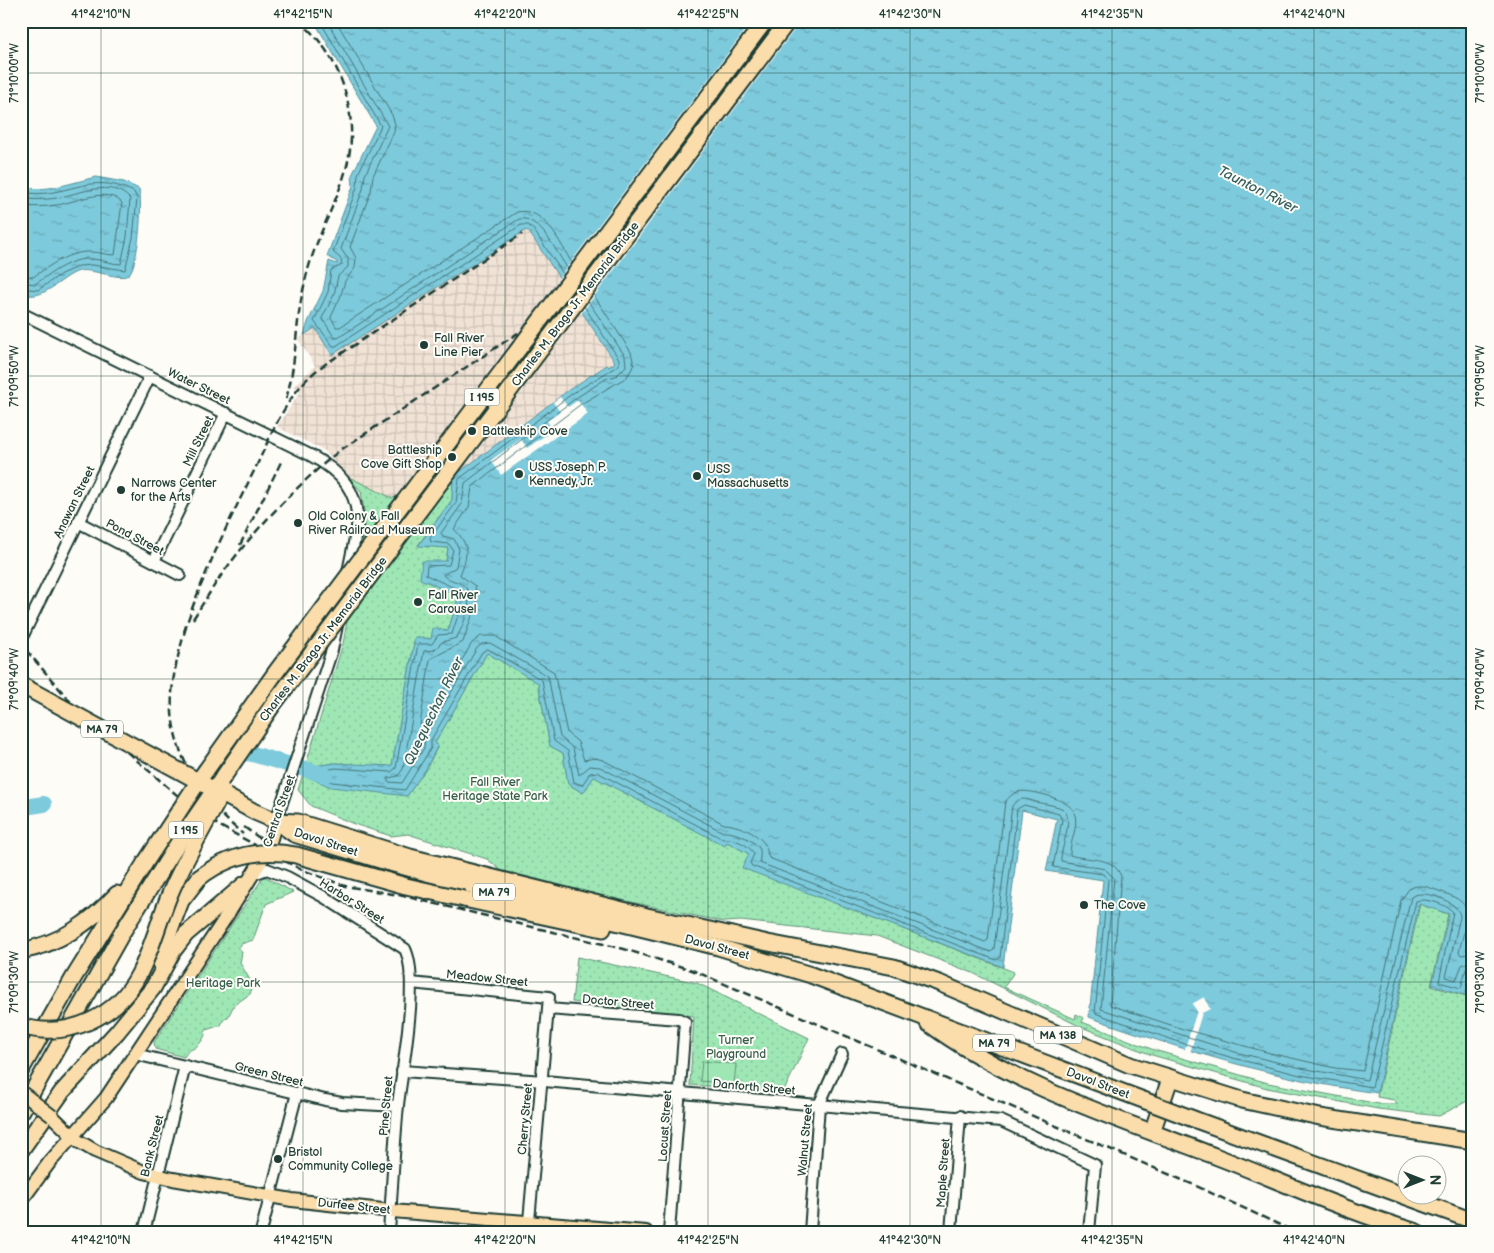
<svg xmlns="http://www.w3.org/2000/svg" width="1494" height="1253" viewBox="0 0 1494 1253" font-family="'Balsamiq Sans',sans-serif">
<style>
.industrial{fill:url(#industrial-grid)}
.park{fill:url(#park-dots);stroke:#5e9274}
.pitch{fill:#9ee7b5;stroke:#5e9274}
.water{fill:url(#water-ripples);stroke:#579299}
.pier{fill:#fdfcf7}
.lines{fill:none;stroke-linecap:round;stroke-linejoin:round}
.shore{stroke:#457577;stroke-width:1}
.river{stroke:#7dcadc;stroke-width:16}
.minor-casing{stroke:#1f3d34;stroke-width:14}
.major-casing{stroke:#1f3d34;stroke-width:16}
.highway-casing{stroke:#1f3d34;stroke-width:19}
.minor{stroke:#fdfcf7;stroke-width:10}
.major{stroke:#fbddab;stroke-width:12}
.highway{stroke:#fbddab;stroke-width:15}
.rail{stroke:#1f3d34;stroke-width:2.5;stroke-dasharray:8 4;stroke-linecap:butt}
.minor-bridge-casing{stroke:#1f3d34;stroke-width:14;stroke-linecap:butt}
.major-bridge-casing{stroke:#1f3d34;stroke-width:16;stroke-linecap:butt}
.highway-bridge-casing{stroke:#1f3d34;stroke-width:19;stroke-linecap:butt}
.minor-bridge{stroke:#fdfcf7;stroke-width:10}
.major-bridge{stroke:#fbddab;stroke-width:12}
.highway-bridge{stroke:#fbddab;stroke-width:15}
.ticks{fill:none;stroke:#1f3d34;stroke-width:1;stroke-opacity:0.45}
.poi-dot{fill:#1f3d34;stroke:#fdfcf7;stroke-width:2}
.labels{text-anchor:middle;stroke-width:4;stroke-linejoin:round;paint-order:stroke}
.shield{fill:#fdfcf7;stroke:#62766e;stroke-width:1}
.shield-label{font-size:11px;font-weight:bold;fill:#1f3d34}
.street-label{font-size:12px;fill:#1f3d34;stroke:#fdfcf7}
.poi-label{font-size:12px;fill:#1f3d34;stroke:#fdfcf7;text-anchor:start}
.park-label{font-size:12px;fill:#385f4e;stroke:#fdfcf7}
.water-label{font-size:14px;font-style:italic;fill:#36605e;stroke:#fdfcf7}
.neatline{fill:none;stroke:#1f3d34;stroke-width:2}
.ticks-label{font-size:12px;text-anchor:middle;fill:#1f3d34}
</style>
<defs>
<pattern id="industrial-grid" width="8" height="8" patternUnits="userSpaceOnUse" patternTransform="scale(1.25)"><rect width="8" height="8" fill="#f1e2d6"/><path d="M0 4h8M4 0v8" fill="none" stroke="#cec3b8"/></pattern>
<pattern id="park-dots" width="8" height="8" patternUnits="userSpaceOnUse" patternTransform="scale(1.25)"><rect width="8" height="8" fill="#9ee7b5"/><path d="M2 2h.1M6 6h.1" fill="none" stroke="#88c79c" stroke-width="1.8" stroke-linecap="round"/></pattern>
<pattern id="water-ripples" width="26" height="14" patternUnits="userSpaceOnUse" patternTransform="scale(1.25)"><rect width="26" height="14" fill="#7dcadc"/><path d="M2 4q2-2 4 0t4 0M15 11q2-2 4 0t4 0" fill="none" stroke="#66a5b3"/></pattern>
</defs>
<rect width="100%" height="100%" fill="#fdfcf7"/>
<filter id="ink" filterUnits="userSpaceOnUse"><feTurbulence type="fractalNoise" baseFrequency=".02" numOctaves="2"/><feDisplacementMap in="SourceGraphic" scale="10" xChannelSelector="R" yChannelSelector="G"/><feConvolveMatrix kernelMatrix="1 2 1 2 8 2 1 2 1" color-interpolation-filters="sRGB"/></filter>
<g filter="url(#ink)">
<polygon class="industrial" points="523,230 529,232 615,362 608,367 606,365 570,389 453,477 392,498 347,476 325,451 277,427 300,392 294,386 315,366 298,339 315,328 333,354"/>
<g class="park">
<polygon points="347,476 392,498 453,477 452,500 418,545 448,548 446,561 459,595 448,631 431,639 415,637 392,767 336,763 306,767 304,776 407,796 426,769 438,746 435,743 487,653 538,682 550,746 563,753 568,784 583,793 594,776 726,845 727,842 749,854 743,867 1014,972 1004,987 1075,1019 1076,1014 1084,1018 1082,1022 1154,1050 1268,1083 1379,1104 1398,1104 1394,1100 1377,1097 1420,904 1448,914 1431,986 1466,996 1473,966 1473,1098 1439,1116 1378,1109 1267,1088 1152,1055 1079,1026 973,973 877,936 741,921 724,922 515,877 504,873 487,859 408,834 391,836 354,824 311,806 298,790 343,644 365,518 361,491"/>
<path d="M264 876 293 892 266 904 253 940 241 944 239 948 242 952 240 963 253 985 250 994 234 1005 228 1017 224 1019 221 1025 206 1030C205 1040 197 1048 188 1051L184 1057 155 1049 154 1042Z"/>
<polygon points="577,957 697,983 809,1038 784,1091 690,1085 694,1016 572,1002"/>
</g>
<polygon class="pitch" points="702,1061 736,1064 734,1084 700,1081"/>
<g class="water">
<path d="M314 21H1473V962L1465 995 1432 985 1449 914 1419 904 1377 1093C1278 1080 1183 1050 1089 1017L1103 880 1046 871 1057 819 1022 810 1003 967 742 868 749 854 727 842 725 846 594 777 583 793 568 784 563 753 550 746 538 683 487 653 435 743 438 745 426 769 407 796 331 787 303 775 306 767 336 763 392 766 415 637 431 639 433 628 448 631 459 596 420 579 422 561H446L448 548 418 546 452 500 453 477 570 389 607 365 609 367 615 362 529 232 526 230 332 355 315 328 304 335 308 322 323 291 329 261 337 264V262L327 256 353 186 352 175 376 126Z"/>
<path d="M96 177 124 182 139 189C143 201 139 267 128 275 120 281 92 268 79 271 59 278 43 303 21 293V186C44 194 73 182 96 177Z"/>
</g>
<g class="pier">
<polygon points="752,21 801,21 581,314 558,279"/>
<polygon points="560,397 568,407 578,400 588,414 501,475 491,460 521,439 527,448 553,430 547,421 560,412 553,402"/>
<polygon points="1204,997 1210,1009 1202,1013 1190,1053 1184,1051 1197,1011 1192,1004"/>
</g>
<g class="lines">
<g class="shore">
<polyline points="320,21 381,126 358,174 357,187 333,252 341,259 342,265 331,270 328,292 314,321 333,346 336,346 521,225 528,225 533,229 564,275"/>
<path d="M327 21 388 126 365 175 363 189 341 249 348 259V267L338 276 334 295 322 318 334 337 338 338 519 219C540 215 557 254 568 269"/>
<path d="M336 21 392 115 395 124 394 132 373 176 371 191 350 247 356 258 355 268 345 281 340 298 331 317 336 327H340L517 212C545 206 560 244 572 263"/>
<path d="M21 192C65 201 88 169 134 192L137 198 133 238 125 270 92 265 79 266 61 274 38 290 21 288"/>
<path d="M21 198C33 200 44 200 56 198 78 194 112 178 130 199L127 237 121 264C112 264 103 260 93 259 71 257 52 273 35 284L21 282"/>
<path d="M21 206C33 207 45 207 57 205 76 202 107 186 122 203L115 255C107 255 99 252 91 252 69 251 51 265 33 277L21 275"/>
<path d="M593 294 631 352 634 365 627 377 581 404 472 487 469 507 454 529C470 545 468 554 460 575L475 586 477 601 463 642 430 659 420 725 424 724 472 643 481 636H495L554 672 567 733 578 742 584 760 595 758 603 760 724 824C736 824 757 833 764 843 767 847 767 853 769 858L985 942 988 940 1005 802C1008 798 1012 794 1017 792 1029 788 1070 800 1074 812 1080 826 1069 842 1070 855 1087 861 1113 855 1121 876L1110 1005 1183 1029 1270 1053 1335 1068 1363 1071 1401 900 1409 889C1419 883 1428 887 1439 891 1482 905 1465 919 1459 953L1462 955 1473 953"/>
<path d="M588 301 625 356 626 366 616 376 607 378 576 398 465 483 462 504 441 533 443 536 454 539 459 549 456 567 443 575C448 580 458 581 464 586 476 593 463 629 456 638L442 642 434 650 424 651 403 769 398 776 388 778V782L402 783 424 748 425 737 477 648 482 644 490 643 548 676 560 737 573 748 579 775 590 766 600 767 723 832C733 831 756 840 760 850 761 855 759 859 760 863L991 952 994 949 1012 806C1019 796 1027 799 1036 802 1044 804 1056 805 1063 809 1075 818 1060 849 1061 861L1105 869 1114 878 1101 1009 1235 1052 1301 1068 1367 1080 1411 897C1422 888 1460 901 1460 917L1446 977 1456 980 1462 965 1473 960"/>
<path d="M584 306 619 359V365L573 393 459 479 456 503 430 538 431 542 449 544 453 550 449 565 427 566 426 575 461 591 464 597 452 634 438 635 432 644H418L396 768 391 772 336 768 318 771 317 776 332 782 405 790 431 748V740L482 652 488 649 542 680 554 741 568 751 574 782 582 785 590 773 597 772 723 839C732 837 750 845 754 854L750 863 752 866 996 960 1000 958 1017 809 1024 805 1059 814 1062 820 1053 867 1103 874 1108 880 1095 1013 1179 1042 1233 1058 1300 1075 1372 1087 1416 901C1425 897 1448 905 1453 912L1439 982 1461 988 1466 969 1473 966"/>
</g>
<g class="river">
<polyline points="204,770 234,755 249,753 325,775"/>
<polyline points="24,807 44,804"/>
</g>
<g class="minor-casing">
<g id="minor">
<path d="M21 313 310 455C340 471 360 491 357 528L332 650 276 821"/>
<polyline points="78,522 180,575"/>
<polyline points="154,561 226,413"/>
<polyline points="25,631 150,376"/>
<path d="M251 875 267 869 287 877 324 897 405 949C420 979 402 1069 398 1105 394 1147 392 1190 389 1232"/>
<polyline points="411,983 549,997 528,1232"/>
<polyline points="548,1009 679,1019 685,1022 669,1232"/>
<polyline points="135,1054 325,1100 342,1103 398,1106"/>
<polyline points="402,1071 544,1081 1001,1121 1095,1165 1089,1232"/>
<polyline points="144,1232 185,1066"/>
<polyline points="261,1232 297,1093"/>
<polyline points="810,1232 819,1105 842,1054"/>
<polyline points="951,1232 960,1116"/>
</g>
</g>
<g class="major-casing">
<g id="major">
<polyline points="270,842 276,821"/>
<polyline points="52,1116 78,1141 95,1151 144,1172 173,1179 292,1200 392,1211 646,1232"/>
<polyline points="21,1201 49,1163 106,1098 228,914 264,856"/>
</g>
</g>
<g class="highway-casing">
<g id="highway">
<polyline points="255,812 276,821 294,834 390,863 533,902 718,947 811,975 1146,1101"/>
<polyline points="276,821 298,822 410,857 647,916 768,943 894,967 939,983 1130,1065 1242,1100 1320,1117 1473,1141"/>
<polyline points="464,899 603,929"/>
<path d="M21 951C60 944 90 923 117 894"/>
<polyline points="158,961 181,901 199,878"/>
<path d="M928 1023C1014 1086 1116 1118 1215 1156 1282 1182 1348 1212 1417 1232"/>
<polyline points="21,1070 74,977 145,863"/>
<polyline points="21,1112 123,931"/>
<polyline points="1196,1120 1473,1221"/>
<polyline points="1152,1132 1170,1079"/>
<polyline points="21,1150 62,1092 117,1032 153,988 173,951 186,934 245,884"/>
</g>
</g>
<use href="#minor" class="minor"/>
<use href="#major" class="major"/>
<use href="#highway" class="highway"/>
<g class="rail">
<path d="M286 399C297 362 295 323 304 286 320 208 372 168 342 82 334 59 318 35 298 21"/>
<polyline points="240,545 282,460"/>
<path d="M218 580C250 534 296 486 339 451L553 310"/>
<polyline points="193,619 221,575"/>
<path d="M186 627C180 649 173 671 172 694 168 750 201 800 243 834"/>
<path d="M184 632C202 576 228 523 254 471 272 434 286 393 321 367L522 234"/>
<polyline points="26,650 76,708 192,808 218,825 300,869 345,886 399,895 624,949 692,970 1194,1185 1295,1232"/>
<polyline points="244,827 275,849"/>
</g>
<g class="minor-bridge-casing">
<polyline id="minor-bridge" points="21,640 25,631"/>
</g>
<g class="major-bridge-casing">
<polyline id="major-bridge" points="21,1092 52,1116"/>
</g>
<g class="highway-bridge-casing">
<g id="highway-bridge">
<polyline points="23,686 255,812"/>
<polyline points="145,863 202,776 276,672 765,21"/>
<path d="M199 878C227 856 260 848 296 855L406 886 464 899"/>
<polyline points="123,931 182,837 272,706 788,21"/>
<path d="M21 1026C68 1040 117 1017 139 974 153 947 160 916 172 889 187 855 206 824 223 791"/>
<polyline points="1146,1101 1196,1120"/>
</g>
</g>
<use href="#minor-bridge" class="minor-bridge"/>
<use href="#major-bridge" class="major-bridge"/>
<use href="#highway-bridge" class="highway-bridge"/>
</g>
</g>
<path class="ticks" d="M101 21V1232M303 21V1232M505 21V1232M708 21V1232M910 21V1232M1112 21V1232M1314 21V1232M21 73H1473M21 376H1473M21 679H1473M21 982H1473"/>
<g class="poi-dot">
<circle cx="424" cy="345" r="5"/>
<circle cx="472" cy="431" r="5"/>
<circle cx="452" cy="457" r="5"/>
<circle cx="519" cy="474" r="5"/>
<circle cx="697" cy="476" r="5"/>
<circle cx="121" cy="490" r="5"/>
<circle cx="298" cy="523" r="5"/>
<circle cx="418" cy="602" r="5"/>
<circle cx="1084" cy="905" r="5"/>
<circle cx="278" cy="1159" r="5"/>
</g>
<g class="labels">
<g class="shield">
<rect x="464.5" y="388.5" width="35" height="17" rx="4"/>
<rect x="81" y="720.5" width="42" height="17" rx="4"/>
<rect x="168.5" y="821.5" width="35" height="17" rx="4"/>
<rect x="473" y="883.5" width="42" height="17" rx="4"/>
<rect x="1034" y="1026.5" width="48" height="17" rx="4"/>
<rect x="973" y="1034.5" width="42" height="17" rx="4"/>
</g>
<g class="shield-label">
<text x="482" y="401">I 195</text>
<text x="102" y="733">MA 79</text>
<text x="186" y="834">I 195</text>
<text x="494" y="896">MA 79</text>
<text x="1058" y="1039">MA 138</text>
<text x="994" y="1047">MA 79</text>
</g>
<g class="street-label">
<text transform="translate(575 304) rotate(-53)" y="4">Charles M. Braga Jr. Memorial Bridge</text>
<text transform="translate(199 386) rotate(26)" y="4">Water Street</text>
<text transform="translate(198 441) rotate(-64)" y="4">Mill Street</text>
<text transform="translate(74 502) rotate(-64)" y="4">Anawan Street</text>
<text transform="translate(135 537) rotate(28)" y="4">Pond Street</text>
<text transform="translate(323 639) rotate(-53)" y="4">Charles M. Braga Jr. Memorial Bridge</text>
<text transform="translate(279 811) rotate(-71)" y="4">Central Street</text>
<text transform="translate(326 842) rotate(18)" y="4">Davol Street</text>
<text transform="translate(352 901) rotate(32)" y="4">Harbor Street</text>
<text transform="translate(717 947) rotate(15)" y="4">Davol Street</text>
<text transform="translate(487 978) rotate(6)" y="4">Meadow Street</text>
<text transform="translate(618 1002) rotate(5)" y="4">Doctor Street</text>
<text transform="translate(269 1074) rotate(14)" y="4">Green Street</text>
<text transform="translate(1098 1083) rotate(21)" y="4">Davol Street</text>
<text transform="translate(754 1087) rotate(5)" y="4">Danforth Street</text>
<text transform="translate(386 1106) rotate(-85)" y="4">Pine Street</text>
<text transform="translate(525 1119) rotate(-85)" y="4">Cherry Street</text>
<text transform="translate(665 1126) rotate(-86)" y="4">Locust Street</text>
<text transform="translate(805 1140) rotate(-85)" y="4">Walnut Street</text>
<text transform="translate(152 1146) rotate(-76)" y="4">Bank Street</text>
<text transform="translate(943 1173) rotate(-86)" y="4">Maple Street</text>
<text transform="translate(354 1206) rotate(6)" y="4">Durfee Street</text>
</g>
<g class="poi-label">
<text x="434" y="342">Fall River<tspan x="434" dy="14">Line Pier</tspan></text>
<text x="482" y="435">Battleship Cove</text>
<text x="442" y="454" text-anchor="end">Battleship<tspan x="442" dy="14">Cove Gift Shop</tspan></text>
<text x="529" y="471">USS Joseph P.<tspan x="529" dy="14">Kennedy, Jr.</tspan></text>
<text x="707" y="473">USS<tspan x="707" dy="14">Massachusetts</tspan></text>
<text x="131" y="487">Narrows Center<tspan x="131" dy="14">for the Arts</tspan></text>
<text x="308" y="520">Old Colony &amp; Fall<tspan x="308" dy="14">River Railroad Museum</tspan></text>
<text x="428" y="599">Fall River<tspan x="428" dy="14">Carousel</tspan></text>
<text x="1094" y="909">The Cove</text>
<text x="288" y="1156">Bristol<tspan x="288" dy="14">Community College</tspan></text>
</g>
<g class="park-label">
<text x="495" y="786">Fall River<tspan x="495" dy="14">Heritage State Park</tspan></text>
<text x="223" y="987">Heritage Park</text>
<text x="736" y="1044">Turner<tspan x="736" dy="14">Playground</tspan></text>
</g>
<g class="water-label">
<text transform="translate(1258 189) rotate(27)" y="5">Taunton River</text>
<text transform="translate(433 711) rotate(-64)" y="5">Quequechan River</text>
</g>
</g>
<rect width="1494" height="1253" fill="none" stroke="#fdfcf7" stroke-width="55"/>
<g transform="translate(1422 1180) rotate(90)"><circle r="24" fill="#fdfcf7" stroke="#a4b0a9"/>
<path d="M0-4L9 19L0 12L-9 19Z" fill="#1f3d34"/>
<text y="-8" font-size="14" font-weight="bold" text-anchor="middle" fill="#1f3d34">N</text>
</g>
<rect x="28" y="28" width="1438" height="1198" class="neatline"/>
<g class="ticks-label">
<text x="101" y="18">41°42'10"N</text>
<text x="303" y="18">41°42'15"N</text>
<text x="505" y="18">41°42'20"N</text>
<text x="708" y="18">41°42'25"N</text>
<text x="910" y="18">41°42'30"N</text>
<text x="1112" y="18">41°42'35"N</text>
<text x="1314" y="18">41°42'40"N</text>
<text transform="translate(1480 73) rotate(-90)" y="4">71°10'00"W</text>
<text transform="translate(14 73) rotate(-90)" y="4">71°10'00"W</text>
<text transform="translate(1480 376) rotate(-90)" y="4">71°09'50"W</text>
<text transform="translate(14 376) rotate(-90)" y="4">71°09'50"W</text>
<text transform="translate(1480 679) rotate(-90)" y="4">71°09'40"W</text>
<text transform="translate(14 679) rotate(-90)" y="4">71°09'40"W</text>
<text transform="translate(1480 982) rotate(-90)" y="4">71°09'30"W</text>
<text transform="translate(14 982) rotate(-90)" y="4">71°09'30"W</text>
<text x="101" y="1244">41°42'10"N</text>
<text x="303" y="1244">41°42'15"N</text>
<text x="505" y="1244">41°42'20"N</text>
<text x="708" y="1244">41°42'25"N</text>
<text x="910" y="1244">41°42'30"N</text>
<text x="1112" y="1244">41°42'35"N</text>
<text x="1314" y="1244">41°42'40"N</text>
</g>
</svg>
